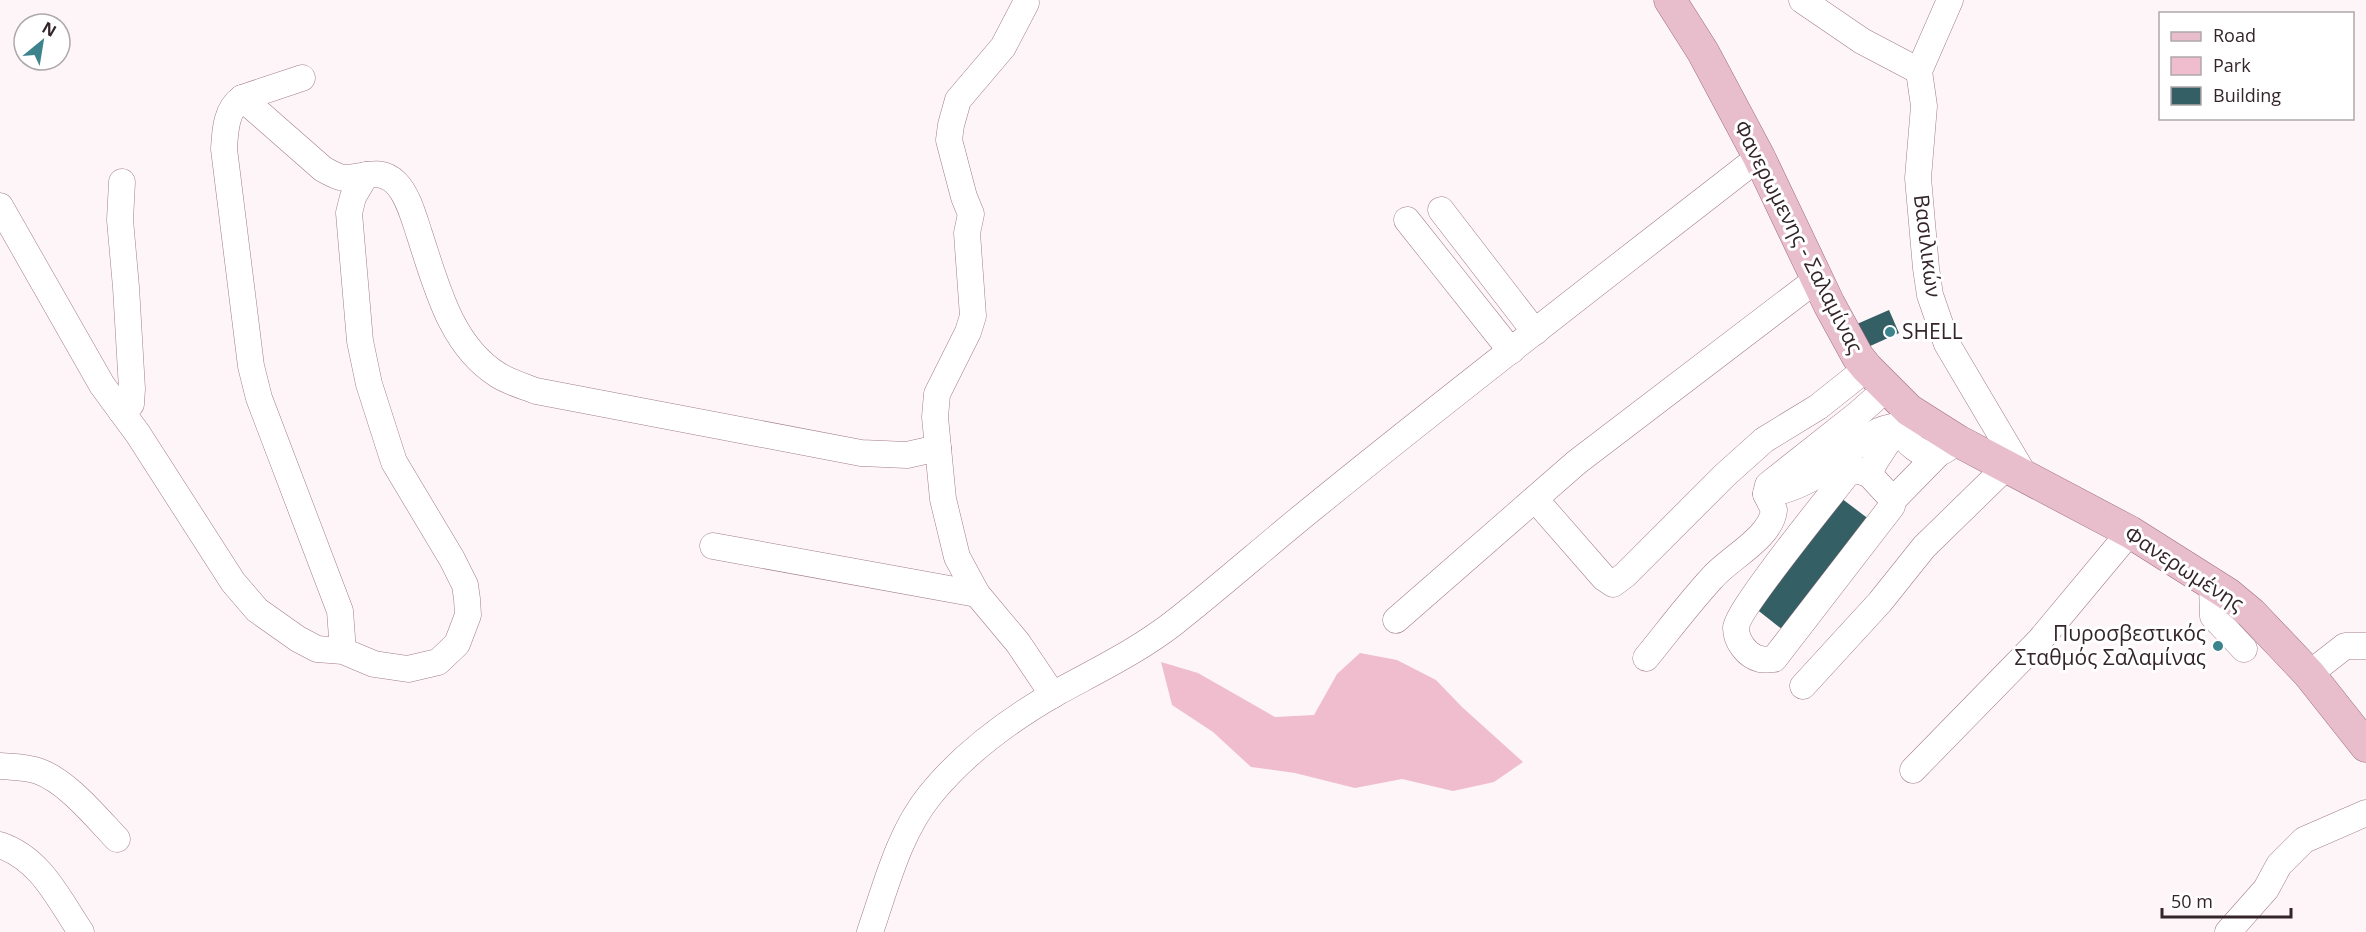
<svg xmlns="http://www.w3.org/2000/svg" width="2366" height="932" viewBox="0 0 2366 932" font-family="'Open Sans',sans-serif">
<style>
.green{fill:#f0bdce}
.building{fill:#335f65}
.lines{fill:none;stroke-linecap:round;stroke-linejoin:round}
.minor-casing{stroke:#a27d8a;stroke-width:27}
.major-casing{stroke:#9f6c7e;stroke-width:33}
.minor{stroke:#fff;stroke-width:26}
.major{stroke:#e8becd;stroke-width:32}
.poi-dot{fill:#3c838c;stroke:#fff;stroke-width:2}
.labels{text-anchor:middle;stroke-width:6;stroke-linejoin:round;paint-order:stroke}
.street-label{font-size:21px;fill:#34252a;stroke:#fff}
.poi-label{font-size:21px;fill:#34252a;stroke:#fff;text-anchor:start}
</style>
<rect width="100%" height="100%" fill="#fef5f8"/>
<polygon class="green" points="1360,653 1397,660 1436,680 1462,707 1523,762 1494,782 1453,791 1402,779 1355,788 1295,773 1251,767 1213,732 1172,705 1161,662 1198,673 1275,717 1314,715 1337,674"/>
<g class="building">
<polygon points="1889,310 1899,333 1868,347 1857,324"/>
<polygon points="1841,498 1870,520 1783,630 1755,608"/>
</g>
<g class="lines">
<g class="minor-casing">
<g id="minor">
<polyline points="1802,0 1862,41 1919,71"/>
<polyline points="1950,0 1919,71 1924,106 1918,178 1926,268 1930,295 1947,344 2025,476"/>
<path d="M302 78 242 98C226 109 225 131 224 149L251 366 259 398 340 611 343 651"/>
<path d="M242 98 323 169C330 173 337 177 344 178 364 178 380 167 396 183 408 195 414 218 419 233 436 284 450 345 498 375 509 382 523 386 536 391L861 453 907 455 938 448 943 499 957 557 977 594 1018 643 1053 695"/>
<polyline points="0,206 102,385 138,434 233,582 257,610 298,639 317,649 343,651 374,664 408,669 438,662 457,644 468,615 467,599 465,585 452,559 394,462 369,384 360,341 349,213 353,197 366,175"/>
<polyline points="1441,210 1535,332"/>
<polyline points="1407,220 1511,351"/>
<polyline points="121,411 131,404 132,389 126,287 120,220 122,182"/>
<polyline points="938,448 935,417 937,394 968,332 973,316 967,233 971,214 964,197 949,140 951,125 958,100 1003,47 1026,3"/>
<path d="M1869 474 1856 470 1847 474C1830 496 1737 610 1736 628 1736 641 1747 656 1760 659 1764 660 1770 659 1774 659L1892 506 1893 500 1869 474 1876 460 1909 410"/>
<path d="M1766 494C1790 491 1815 478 1835 463 1858 447 1868 429 1899 426 1904 442 1922 460 1941 452 1947 450 1952 444 1958 441"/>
<polyline points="1535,499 1604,578 1613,584 1625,575 1725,475 1764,440 1818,407 1867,368"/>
<polyline points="1893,500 1939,453"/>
<polyline points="713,546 977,594"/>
<polyline points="2212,584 2213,616 2244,649"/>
<polyline points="1396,620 1577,462 1817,279"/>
<path d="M1646 658C1668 631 1689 603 1712 578 1729 558 1771 538 1774 510L1766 494 1768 485 1859 413 1887 388"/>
<polyline points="2309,674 2345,646 2366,646"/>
<polyline points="1803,686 1880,602 1924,547 2006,467"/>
<path d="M0 766C12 767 26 767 38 771 67 781 96 817 117 839"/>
<polyline points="1913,770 2040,640 2130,532"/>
<path d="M0 845C41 859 58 898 81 932"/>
<path d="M870 932C886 886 899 833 930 795 964 753 1009 720 1056 693 1096 671 1138 651 1175 622 1222 585 1267 545 1314 507 1460 388 1610 273 1759 157"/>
<polyline points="2228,932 2266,889 2279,865 2304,840 2366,813"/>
</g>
</g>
<g class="major-casing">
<polyline id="major" points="1670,0 1703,52 1759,157 1829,304 1858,357 1867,368 1909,410 1958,441 2130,532 2228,594 2252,614 2309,674 2366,746"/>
</g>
<use href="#minor" class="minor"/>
<use href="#major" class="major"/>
</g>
<g class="poi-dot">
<circle cx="1890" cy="332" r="6"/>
<circle cx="2218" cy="646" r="6"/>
</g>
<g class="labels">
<g class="street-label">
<text transform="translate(1798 237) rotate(63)" y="7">Φανερωμενης - Σαλαμίνας</text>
<text transform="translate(1927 246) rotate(83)" y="7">Βασιλικών</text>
<text transform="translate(2184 569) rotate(33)" y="7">Φανερωμένης</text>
</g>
<g class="poi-label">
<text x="1902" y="339">SHELL</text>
<text x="2206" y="641" text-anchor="end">Πυροσβεστικός<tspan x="2206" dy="24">Σταθμός Σαλαμίνας</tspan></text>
</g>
</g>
<rect x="2159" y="12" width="195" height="108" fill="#ffffff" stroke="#aea8aa" stroke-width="1.5"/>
<rect x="2171" y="32" width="30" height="9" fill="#e8becd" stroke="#aea8aa" stroke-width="1.5"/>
<text x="2213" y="42" font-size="18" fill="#34252a">Road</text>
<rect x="2171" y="57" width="30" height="18" fill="#f0bdce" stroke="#aea8aa" stroke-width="1.5"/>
<text x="2213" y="72" font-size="18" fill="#34252a">Park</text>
<rect x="2171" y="87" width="30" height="18" fill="#335f65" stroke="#aea8aa" stroke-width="1.5"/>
<text x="2213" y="102" font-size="18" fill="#34252a">Building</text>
<g transform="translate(42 42) rotate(30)"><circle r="28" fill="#ffffff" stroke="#aea8aa" stroke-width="1.5"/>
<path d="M0-4.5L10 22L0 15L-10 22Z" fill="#3c838c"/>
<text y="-9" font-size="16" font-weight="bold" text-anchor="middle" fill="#34252a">N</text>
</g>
<path d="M2162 908v9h129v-9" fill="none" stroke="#34252a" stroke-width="3"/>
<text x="2171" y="908" font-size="18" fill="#34252a" stroke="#ffffff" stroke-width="4.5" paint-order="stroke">50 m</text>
</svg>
